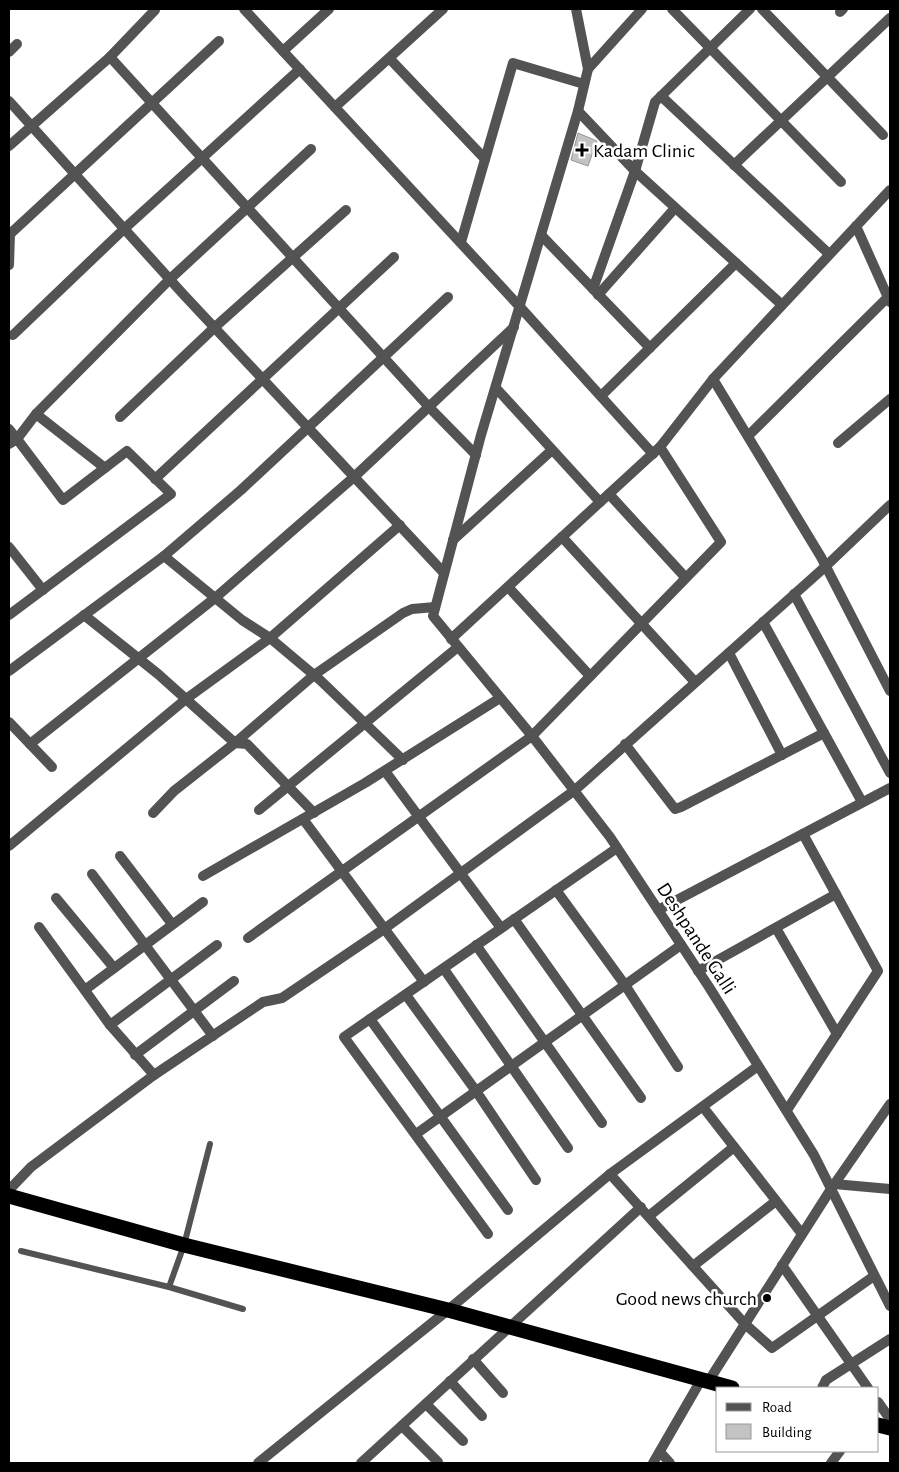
<svg xmlns="http://www.w3.org/2000/svg" width="899" height="1472" viewBox="0 0 899 1472" font-family="'Alegreya Sans',sans-serif">
<style>
.building{fill:#c3c3c3;stroke:#979797}
.lines{fill:none;stroke-linecap:round;stroke-linejoin:round}
.lane{stroke:#535353;stroke-width:6}
.street{stroke:#535353;stroke-width:10}
.highway{stroke:#000;stroke-width:15}
.poi-dot{fill:#000;stroke:#fff;stroke-width:2}
.labels{text-anchor:middle;stroke-width:5;stroke-linejoin:round;paint-order:stroke}
.poi-label{font-size:20px;fill:#000;stroke:#fff;text-anchor:start}
.street-label{font-size:20px;fill:#000;stroke:#fff}
</style>
<rect width="100%" height="100%" fill="#fff"/>
<polygon class="building" points="578,133 597,141 588,166 571,160"/>
<g class="lines">
<g class="lane">
<polyline points="21,1251 169,1287 243,1309"/>
<polyline points="169,1287 184,1245 210,1144"/>
</g>
<g class="street">
<polyline points="244,9 520,307 653,454"/>
<polyline points="576,9 588,69 578,111 481,435 433,616 532,736 610,837 709,987 814,1155 890,1306"/>
<polyline points="672,9 841,182"/>
<polyline points="762,9 883,135"/>
<polyline points="840,12 843,9"/>
<polyline points="283,51 329,9"/>
<polyline points="9,52 17,44"/>
<polyline points="110,57 428,406 476,455"/>
<polyline points="390,59 485,159"/>
<polyline points="588,69 642,9"/>
<polyline points="661,96 829,254"/>
<polyline points="9,101 183,294 444,573"/>
<polyline points="335,107 443,9"/>
<polyline points="578,111 635,171 781,304"/>
<polyline points="9,146 110,57 155,10 154,9"/>
<polyline points="734,165 890,18"/>
<polyline points="890,190 713,379 821,557 890,691"/>
<polyline points="856,226 890,302"/>
<polyline points="542,236 650,348"/>
<polyline points="461,242 513,63 584,84"/>
<polyline points="9,265 10,234 219,41"/>
<polyline points="593,289 635,171 655,102 750,9"/>
<polyline points="598,295 675,208"/>
<polyline points="13,335 124,229 300,69"/>
<polyline points="496,388 600,502"/>
<polyline points="601,396 736,263"/>
<polyline points="36,414 105,468"/>
<polyline points="120,417 215,327 346,210"/>
<polyline points="9,429 17,439 36,414 170,279 311,149"/>
<polyline points="748,436 888,297"/>
<polyline points="838,443 890,399"/>
<polyline points="9,444 17,439 63,500 127,451 171,494 9,615"/>
<polyline points="155,479 394,257"/>
<polyline points="609,494 685,577"/>
<polyline points="562,537 695,682"/>
<polyline points="453,540 552,450"/>
<polyline points="9,547 43,590"/>
<polyline points="164,556 242,620 270,638 320,680 403,760"/>
<polyline points="508,587 590,676"/>
<polyline points="794,594 890,773"/>
<polyline points="84,615 158,674 235,743 247,744 314,813"/>
<polyline points="763,622 862,802"/>
<polyline points="451,639 660,447 713,379"/>
<polyline points="729,653 782,755"/>
<polyline points="9,671 164,556 241,490 448,297"/>
<polyline points="9,722 52,767"/>
<polyline points="30,744 215,598 354,477 514,327"/>
<polyline points="625,744 675,809 681,807 824,733"/>
<polyline points="385,771 501,928"/>
<polyline points="259,810 458,647"/>
<polyline points="153,813 174,791 235,743 314,675 403,613 412,609 435,607"/>
<polyline points="303,819 424,982"/>
<polyline points="9,846 186,699 270,638 400,525"/>
<polyline points="120,856 172,924"/>
<polyline points="92,874 213,1036"/>
<polyline points="203,876 365,783 500,698"/>
<polyline points="556,890 625,985 678,1067"/>
<polyline points="56,898 114,968"/>
<polyline points="658,910 890,788"/>
<polyline points="514,919 641,1098"/>
<polyline points="39,927 110,1025 154,1075"/>
<polyline points="776,928 837,1034"/>
<polyline points="248,938 532,736 721,542 660,447"/>
<polyline points="476,945 602,1123"/>
<polyline points="444,969 568,1148"/>
<polyline points="698,971 836,894"/>
<polyline points="86,989 203,902"/>
<polyline points="406,995 476,1091 536,1180"/>
<polyline points="370,1019 508,1210"/>
<polyline points="110,1025 217,945"/>
<polyline points="135,1055 234,981"/>
<polyline points="703,1107 802,1234"/>
<polyline points="787,1110 878,971 803,834"/>
<polyline points="416,1134 681,945"/>
<polyline points="610,1174 745,1324 772,1348 874,1276"/>
<polyline points="834,1184 890,1189"/>
<polyline points="9,1190 31,1167 154,1075 263,1002 282,998 384,929 575,790 826,566 890,505"/>
<polyline points="649,1216 734,1147"/>
<polyline points="488,1234 344,1037 617,848"/>
<polyline points="782,1265 868,1388"/>
<polyline points="693,1266 776,1201"/>
<polyline points="473,1359 503,1393"/>
<polyline points="450,1381 482,1416"/>
<polyline points="708,1382 831,1189 890,1104"/>
<polyline points="822,1388 826,1380 890,1339"/>
<polyline points="878,1402 890,1419"/>
<polyline points="426,1404 463,1441"/>
<polyline points="402,1426 438,1462"/>
<polyline points="660,1452 670,1463"/>
<polyline points="258,1463 448,1310 610,1174 758,1066"/>
<polyline points="361,1463 641,1207"/>
<polyline points="653,1463 701,1380"/>
<polyline points="831,1463 840,1451"/>
</g>
<g class="highway">
<polyline points="9,1196 184,1245 448,1310 732,1388"/>
<polyline points="878,1425 890,1428"/>
</g>
</g>
<g class="poi-dot">
<path d="M579.5 142.5h5v5h5v5h-5v5h-5v-5h-5v-5h5z"/>
<circle cx="767" cy="1298" r="5"/>
</g>
<g class="labels">
<g class="poi-label">
<text x="593" y="157">Kadam Clinic</text>
<text x="757" y="1305" text-anchor="end">Good news church</text>
</g>
<g class="street-label">
<text transform="translate(697 938) rotate(57)" y="7">Deshpande Galli</text>
</g>
</g>
<rect width="899" height="1472" fill="none" stroke="#000000" stroke-width="20"/>
<rect x="716" y="1387" width="162" height="65" fill="#ffffff" stroke="#999999"/>
<rect x="726" y="1403" width="25" height="8" fill="#535353" stroke="#999999"/>
<text x="762" y="1412" font-size="15" fill="#000000">Road</text>
<rect x="726" y="1424" width="25" height="15" fill="#c3c3c3" stroke="#999999"/>
<text x="762" y="1437" font-size="15" fill="#000000">Building</text>
</svg>
